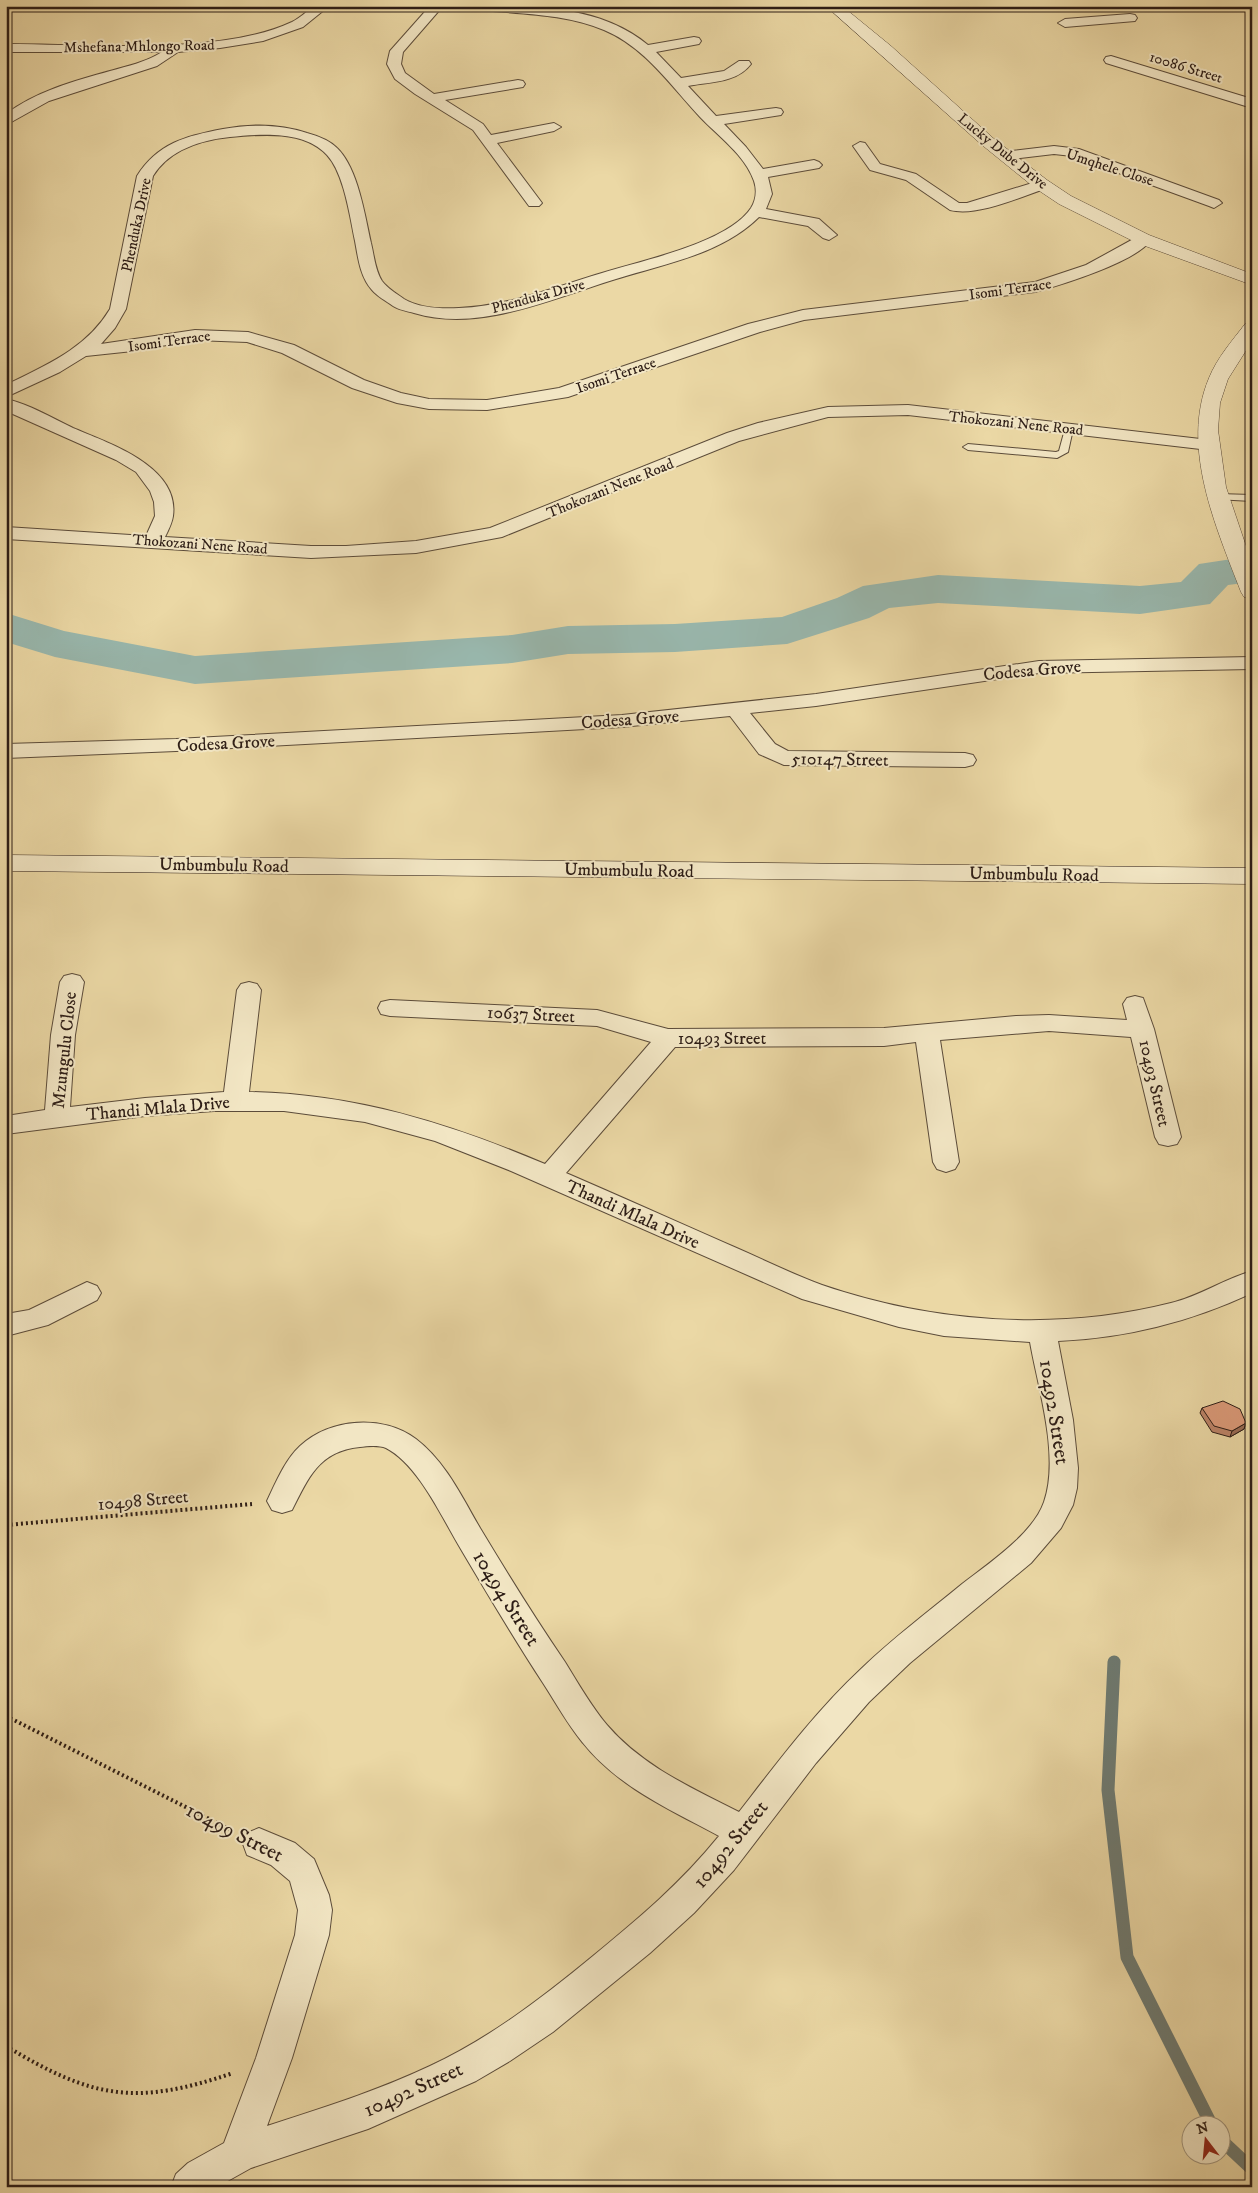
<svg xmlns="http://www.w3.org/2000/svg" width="1258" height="2193" viewBox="0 0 1258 2193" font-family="'IM FELL DW Pica',serif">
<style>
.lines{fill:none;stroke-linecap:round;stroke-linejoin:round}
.stream{stroke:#6e7a71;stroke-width:13}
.river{fill:#99b8ae;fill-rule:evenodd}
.service-casing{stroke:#5c4c3a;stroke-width:2}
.minor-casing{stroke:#5c4c3a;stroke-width:2}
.tertiary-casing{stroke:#5c4c3a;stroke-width:1}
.secondary-casing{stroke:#2d1d16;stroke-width:1}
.path{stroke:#2d1d16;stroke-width:4;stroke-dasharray:2 3;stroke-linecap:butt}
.service{fill:#f2e6c4;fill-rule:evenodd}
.minor{fill:#f2e6c4;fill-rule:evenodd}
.tertiary{fill:#f2e6c4;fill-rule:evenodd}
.secondary{fill:#f2e6c4;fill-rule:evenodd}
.wall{fill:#bc8468;stroke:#2d1d16}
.shaded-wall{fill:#996c55;stroke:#2d1d16}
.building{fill:#db9a79;stroke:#2d1d16}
.labels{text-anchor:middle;stroke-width:4;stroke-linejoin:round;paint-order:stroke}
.far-street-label{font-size:15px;fill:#2d1d16;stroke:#f2e6c4}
.street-label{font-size:18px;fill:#2d1d16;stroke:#f2e6c4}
.near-street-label{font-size:21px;fill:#2d1d16;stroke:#f2e6c4}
</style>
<rect width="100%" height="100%" fill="#ebd8a5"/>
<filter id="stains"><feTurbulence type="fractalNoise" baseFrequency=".004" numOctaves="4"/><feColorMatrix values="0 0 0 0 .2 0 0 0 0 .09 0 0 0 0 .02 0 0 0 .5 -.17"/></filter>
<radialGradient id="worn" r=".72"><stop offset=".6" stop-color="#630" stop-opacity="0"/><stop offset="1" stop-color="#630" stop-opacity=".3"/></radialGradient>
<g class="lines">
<g class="stream">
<polyline points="1114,1662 1108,1790 1127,1957 1212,2126"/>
<polyline points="1220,2139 1252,2169"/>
</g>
<polygon class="river" points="1252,556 1252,582 1228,585 1210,604 1140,614 938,603 889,608 869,618 787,644 675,652 568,654 512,663 195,684 55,657 6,642 6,613 64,631 195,656 512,635 568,626 675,624 782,617 837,598 863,586 938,575 1140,586 1181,582 1199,564"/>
<g class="service-casing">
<g id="service">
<polygon points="1069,426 1073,429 1068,452 1057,458 968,450 963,447 968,444 1056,452 1059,451 1065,429"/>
<polygon points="1218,494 1252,495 1252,501 1215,499 1215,495"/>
</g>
</g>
<g class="minor-casing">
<g id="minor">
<path d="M314 6H329L303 27 263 41 220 48 178 52 157 66 49 101 6 125V114C37 91 74 81 110 71 128 66 146 62 162 52H6V44C87 44 220 56 292 22 300 18 307 11 314 6Z"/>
<polygon points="430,6 443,6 403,52 401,64 405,73 434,94 518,80 523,81 525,84 523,87 445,100 483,124 491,135 554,123 561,127 554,131 497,143 542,203 539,206 529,206 473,130 415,94 395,79 387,64 390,51"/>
<path d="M476 6C535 6 600 5 648 45L694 37 699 38 701 41 699 44 656 52 681 78 724 71 739 61H749L751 64C737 83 709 82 688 86L716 116 776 108 781 109 783 112 781 115 724 124 746 147 763 169 814 160 819 162 822 165 819 168 768 177 772 194 766 209 819 219 837 235 829 240 823 238 808 226 759 217C722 254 664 264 616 279 553 298 480 333 414 313 407 311 399 310 393 306 386 301 377 296 372 290 360 277 358 257 355 241 350 217 344 173 327 155 304 130 261 134 230 137 201 140 169 150 153 176L126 309 115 328 101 344 195 330 248 332 294 345 364 380 401 393 429 399 487 400 559 388 748 324 803 310 1035 282 1086 265 1137 237 1143 235 1151 240C1136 262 1061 285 1035 292L804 320 760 332 568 397 487 410 429 409 397 403 352 388 282 353 247 342 195 340 133 351 86 356 60 372 6 397V385C46 365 86 349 110 309L137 176C158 143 186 136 223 129 250 124 281 124 307 133 318 136 329 140 337 148 358 168 365 216 371 243 374 255 375 270 382 281 387 288 397 294 404 299 419 308 442 309 459 308 509 306 555 287 602 273 640 261 728 243 751 208 756 200 757 190 754 181 745 155 718 136 700 117 671 86 645 47 604 30 566 14 523 14 482 10Z"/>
<polygon points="1130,14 1135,15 1137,18 1135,21 1065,27 1058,23 1065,19"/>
<polygon points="1111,56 1252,99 1252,108 1106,63 1104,60 1106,57"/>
<path d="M860 142 865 143 880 164 916 174 959 203H967L1042 180 1050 185 1047 188C1020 197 977 217 950 210L906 180 870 170 853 146Z"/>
<polygon points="1054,146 1079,149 1219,200 1222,203 1214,208 1209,206 1072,156 1054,154 1004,160 997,156 1004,152"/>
<path d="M6 399C29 404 52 418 73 428 108 443 180 466 173 516 172 523 168 531 165 537L311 546H346L416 541 490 528 727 433 758 423 828 407 908 405 1209 440 1215 441 1218 445 1215 449 1209 450 908 415 828 417 739 441 502 537 416 553 311 558 6 539V527L146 536 155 516 154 502 150 491 136 472 116 460 6 411Z"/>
<polygon points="1252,657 1252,669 1039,673 816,706 750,713 775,744 788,751 965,753 973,755 976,760 973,765 965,767 784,765 759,754 730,716 622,727 176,751 6,758 6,744 176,739 622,715 816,694 1039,661"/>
<path d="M72 974 80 976 84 982 75 1035 70 1107 145 1098 224 1092 237 990 241 984 249 982 257 984 261 990 249 1092C355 1094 448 1123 545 1164L651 1042 597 1026 390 1016 381 1014 378 1008 381 1002 390 1000 597 1010 668 1029 884 1028 1016 1016 1049 1015 1127 1020 1123 1004 1127 998 1135 996 1143 998 1154 1029 1181 1137 1177 1144 1168 1146 1159 1144 1155 1137 1131 1037 1049 1031 940 1040 959 1162 955 1169 946 1172 937 1169 933 1162 916 1042 884 1046 675 1047 566 1173C622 1197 677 1222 732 1246 762 1259 792 1274 822 1285 933 1323 1057 1332 1171 1303 1200 1296 1224 1279 1252 1271V1293C1190 1322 1126 1338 1058 1341L1073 1420 1078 1468 1077 1488 1073 1505 1061 1528 1031 1563 910 1663 869 1702 816 1763 734 1870 694 1913 650 1953 553 2032 510 2061 476 2081 368 2129 251 2168 217 2187H171L176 2174 188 2163 224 2143 256 2058 295 1935 298 1910 290 1881 271 1865 247 1855 243 1844 247 1833 259 1828 295 1843 314 1859 329 1895 332 1910 329 1935 292 2058 267 2126C322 2108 377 2091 430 2066 490 2038 542 1998 593 1956 638 1919 682 1882 719 1836 671 1810 618 1787 583 1743 568 1725 556 1703 543 1683 515 1640 488 1595 462 1551 443 1520 419 1465 386 1448 379 1445 367 1446 360 1447 319 1451 309 1477 292 1510L282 1513 272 1510 267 1501C276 1482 285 1460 300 1446 329 1418 384 1414 416 1439 445 1461 462 1497 480 1528 507 1573 535 1618 565 1662 578 1683 591 1706 607 1725 642 1766 692 1788 739 1812 777 1763 815 1712 861 1669 893 1638 928 1612 962 1584 988 1564 1033 1534 1044 1502 1060 1456 1038 1388 1030 1342L944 1336 899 1327 802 1299 511 1171 435 1141 365 1122 284 1111H214L145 1116 6 1134V1116L45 1110 51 1035 60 982 64 976Z"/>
<polygon points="87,1282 97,1286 101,1293 97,1300 48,1325 6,1336 6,1314 29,1310"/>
</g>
</g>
<g class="tertiary-casing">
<g id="tertiary">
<polygon points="826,6 842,6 891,46 993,138 1047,180 1071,196 1149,235 1252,274 1252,285 1137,243 1059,204 1035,188 982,145"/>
<path d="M1252 323V341L1228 379 1220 403 1218 430 1226 487 1252 564V598L1244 597 1241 592C1216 527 1180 447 1209 378 1217 358 1232 341 1245 324Z"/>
</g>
</g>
<g class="secondary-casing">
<polygon id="secondary" points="6,855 1252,868 1252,884 6,871"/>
</g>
<g class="path">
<polyline points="6,1525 252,1504"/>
<polyline points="6,1716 231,1830"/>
<path d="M6 2046C93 2099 136 2106 233 2073"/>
</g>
<use href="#service" class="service"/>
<use href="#minor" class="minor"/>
<use href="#tertiary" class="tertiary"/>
<use href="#secondary" class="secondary"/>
</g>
<polygon class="wall" points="1202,1408 1246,1423 1244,1429 1230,1437 1212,1432 1200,1413"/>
<polygon class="shaded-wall" points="1246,1423 1244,1429 1230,1437 1232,1431"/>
<polygon class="building" points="1223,1401 1240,1409 1246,1423 1232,1431 1214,1426 1202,1408"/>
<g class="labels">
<g class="far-street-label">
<text transform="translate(139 46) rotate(-1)" y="5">Mshefana Mhlongo Road</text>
<text transform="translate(1186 67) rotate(17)" y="5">10086 Street</text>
<text transform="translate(1003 151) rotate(39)" y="5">Lucky Dube Drive</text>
<text transform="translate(1110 167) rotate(18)" y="5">Umqhele Close</text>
<text transform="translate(136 225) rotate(-78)" y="5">Phenduka Drive</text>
<text transform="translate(1010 289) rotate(-8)" y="5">Isomi Terrace</text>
<text transform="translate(538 296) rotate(-15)" y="5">Phenduka Drive</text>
<text transform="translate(169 341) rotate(-8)" y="5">Isomi Terrace</text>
<text transform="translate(616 375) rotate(-19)" y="5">Isomi Terrace</text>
<text transform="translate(1016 423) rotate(6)" y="5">Thokozani Nene Road</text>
<text transform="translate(610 488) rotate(-22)" y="5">Thokozani Nene Road</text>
<text transform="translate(200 544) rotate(4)" y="5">Thokozani Nene Road</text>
</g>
<g class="street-label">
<text transform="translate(1032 670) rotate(-5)" y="6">Codesa Grove</text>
<text transform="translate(630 719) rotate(-4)" y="6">Codesa Grove</text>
<text transform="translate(226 743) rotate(-3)" y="6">Codesa Grove</text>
<text transform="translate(840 759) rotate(1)" y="6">510147 Street</text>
<text transform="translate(224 865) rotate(1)" y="6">Umbumbulu Road</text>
<text transform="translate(629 870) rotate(1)" y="6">Umbumbulu Road</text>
<text transform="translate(1034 874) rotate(1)" y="6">Umbumbulu Road</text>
<text transform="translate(531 1014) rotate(3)" y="6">10637 Street</text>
<text x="722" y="1044">10493 Street</text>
<text transform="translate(64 1050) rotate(-84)" y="6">Mzungulu Close</text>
<text transform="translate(1155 1083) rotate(77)" y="6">10493 Street</text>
<text transform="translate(158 1108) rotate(-5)" y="6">Thandi Mlala Drive</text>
<text transform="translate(633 1214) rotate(24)" y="6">Thandi Mlala Drive</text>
<text transform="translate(143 1500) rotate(-5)" y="6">10498 Street</text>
</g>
<g class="near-street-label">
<text transform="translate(1055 1412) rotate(81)" y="7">10492 Street</text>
<text transform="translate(507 1598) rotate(58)" y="7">10494 Street</text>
<text transform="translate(235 1832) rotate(27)" y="7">10499 Street</text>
<text transform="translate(730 1844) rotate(-51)" y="7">10492 Street</text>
<text transform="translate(413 2089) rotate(-24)" y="7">10492 Street</text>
</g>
</g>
<rect width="1258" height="2193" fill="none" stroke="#ebd8a5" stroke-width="25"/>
<rect x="8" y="8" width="1243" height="2178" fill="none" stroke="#2d1d16" stroke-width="2.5"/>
<rect x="12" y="12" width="1233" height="2168" fill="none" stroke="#2d1d16"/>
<g transform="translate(1206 2140) rotate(344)"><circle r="24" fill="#f2e6c4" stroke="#a3967e"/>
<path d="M0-4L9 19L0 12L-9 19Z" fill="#8f2418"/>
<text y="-8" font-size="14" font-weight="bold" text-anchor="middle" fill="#2d1d16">N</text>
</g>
<rect width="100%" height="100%" filter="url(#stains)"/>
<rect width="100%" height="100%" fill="url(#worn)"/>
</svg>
